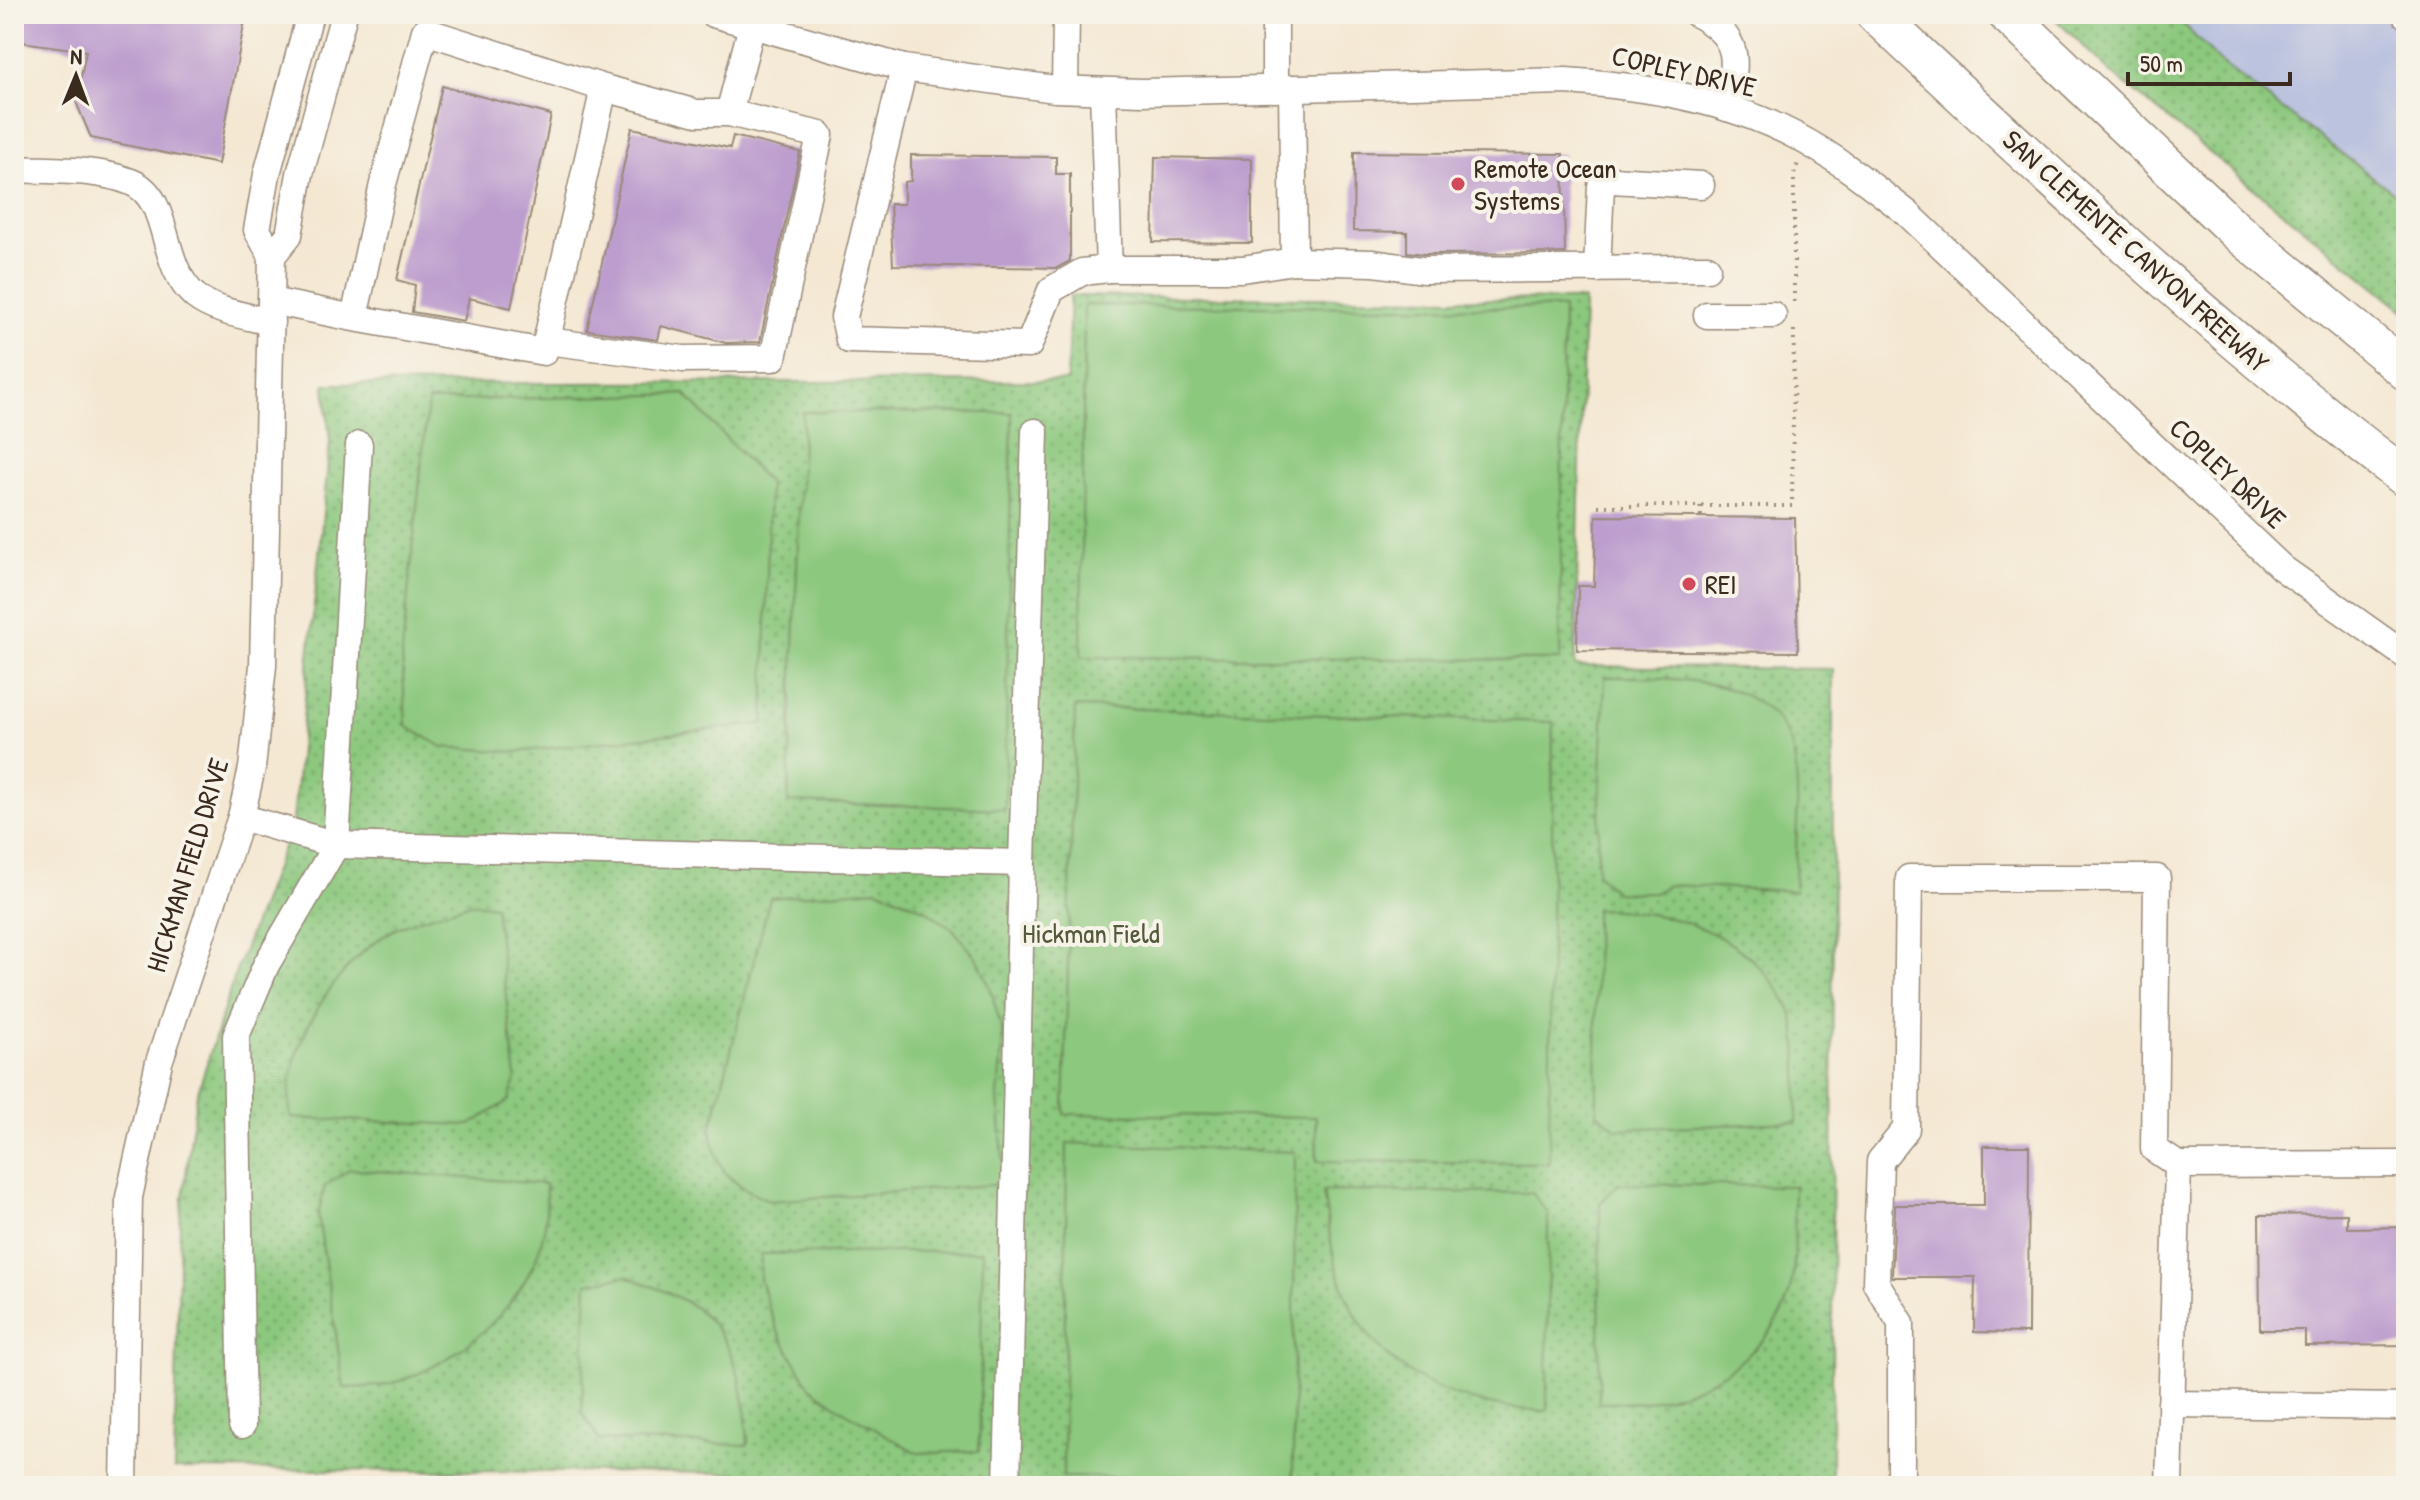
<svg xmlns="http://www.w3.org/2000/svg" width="2420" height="1500" viewBox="0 0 2420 1500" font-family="'Patrick Hand',sans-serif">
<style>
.industrial{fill:#bcc3de}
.green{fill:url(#green-dots);stroke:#64794e;stroke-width:2}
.pitch{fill:#8cc87e;stroke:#64794e;stroke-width:2}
.building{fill:#bd9dce}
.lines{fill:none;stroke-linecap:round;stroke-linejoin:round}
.minor-casing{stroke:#988978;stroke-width:29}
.highway-casing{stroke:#988978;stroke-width:41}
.path{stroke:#988978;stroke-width:4;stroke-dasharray:2 6;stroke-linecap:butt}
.minor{stroke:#fff;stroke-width:26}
.highway{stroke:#fff;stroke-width:38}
.poi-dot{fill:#d1495b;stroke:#f7f3e8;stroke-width:3}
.labels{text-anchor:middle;stroke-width:8;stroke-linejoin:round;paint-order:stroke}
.street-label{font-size:28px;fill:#3b2a1e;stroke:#f7f3e8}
.poi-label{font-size:28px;fill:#3b2a1e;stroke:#f7f3e8;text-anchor:start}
.park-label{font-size:28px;fill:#53593b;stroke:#f7f3e8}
</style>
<defs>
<pattern id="green-dots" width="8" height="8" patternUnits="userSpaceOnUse" patternTransform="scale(2)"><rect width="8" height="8" fill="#8cc87e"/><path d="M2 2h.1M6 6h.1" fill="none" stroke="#74a367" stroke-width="1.8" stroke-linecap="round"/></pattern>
</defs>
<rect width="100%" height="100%" fill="#f7f3e8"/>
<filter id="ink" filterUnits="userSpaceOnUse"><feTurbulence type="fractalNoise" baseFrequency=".0125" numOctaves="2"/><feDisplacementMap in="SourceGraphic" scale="16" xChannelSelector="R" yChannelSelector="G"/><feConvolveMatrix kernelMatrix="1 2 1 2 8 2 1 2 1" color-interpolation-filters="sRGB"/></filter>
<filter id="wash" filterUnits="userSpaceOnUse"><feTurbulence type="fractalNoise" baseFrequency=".006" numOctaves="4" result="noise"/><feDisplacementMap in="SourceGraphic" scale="32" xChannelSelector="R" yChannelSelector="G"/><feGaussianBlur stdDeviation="1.8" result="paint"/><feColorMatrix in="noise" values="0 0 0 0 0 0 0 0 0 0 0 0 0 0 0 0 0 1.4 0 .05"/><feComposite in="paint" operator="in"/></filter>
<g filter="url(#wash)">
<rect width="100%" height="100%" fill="#f4e8d3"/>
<polygon class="industrial" points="2173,14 2406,14 2406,202 2220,62"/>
<g class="green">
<polygon points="2050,14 2173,14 2220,62 2406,202 2406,312 2109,71"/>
<polygon points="1070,296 1584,300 1575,666 1833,669 1832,1486 738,1486 738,1473 174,1469 180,1221 196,1098 236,971 293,821 330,442 325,384 1067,381"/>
</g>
<g class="pitch">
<polygon points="1084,305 1563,308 1560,660 1081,657"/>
<polygon points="685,394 769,484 764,723 516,752 443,747 406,726 402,653 428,401"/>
<polygon points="803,412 1012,413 1005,809 788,802"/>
<path d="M1605 677C1670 677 1782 674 1795 761 1800 803 1795 849 1795 891L1668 885 1656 892 1617 893 1597 874Z"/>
<polygon points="1075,707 1553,722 1549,1163 1317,1161 1316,1117 1064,1114"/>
<path d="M877 889 924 909 953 929 978 960 990 987 1003 1034 998 1097 1005 1184 770 1201C728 1181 718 1175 711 1129L770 898Z"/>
<path d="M471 903 495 906 516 1079 508 1101 470 1125 291 1118C278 1052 337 960 395 929 419 917 446 912 471 903Z"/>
<path d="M1595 909C1661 911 1728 925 1771 980 1779 990 1790 1004 1793 1017 1801 1050 1797 1088 1797 1122L1617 1129 1597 1113Z"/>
<polygon points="1067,1143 1295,1152 1293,1477 1063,1477"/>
<path d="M350 1169 545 1184C558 1273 483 1350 405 1379 386 1387 365 1387 344 1388L318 1215 325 1186Z"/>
<path d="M1618 1184 1794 1186C1793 1219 1798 1258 1790 1290 1776 1349 1706 1394 1648 1401 1632 1404 1615 1402 1599 1403L1600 1203Z"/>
<path d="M1323 1191 1532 1193 1548 1213 1547 1411C1457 1407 1373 1376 1341 1282 1331 1254 1328 1221 1323 1191Z"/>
<polygon points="983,1251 979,1451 917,1453 844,1411 810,1387 780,1336 769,1309 760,1279 761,1254"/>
<path d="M626 1276C651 1286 683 1296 703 1314 739 1347 746 1400 748 1445L599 1440 582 1412 587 1283Z"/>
</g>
<g id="blocks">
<g class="building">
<polygon points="14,14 246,14 218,164 91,138 76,102 86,51 14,41"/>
<polygon points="442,86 551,115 511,308 469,298 464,321 412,312 415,285 397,280"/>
<polygon points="632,128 730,148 733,136 800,152 760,342 726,343 661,326 658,340 587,330"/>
<polygon points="1354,152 1563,154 1565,253 1424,254 1407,252 1407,232 1353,231"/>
<polygon points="911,155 1056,157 1056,174 1070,174 1070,261 1057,268 893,265 890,204 904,204 904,182 911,181"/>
<polygon points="1155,157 1252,159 1252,243 1153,242"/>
<polygon points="1596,516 1795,518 1798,652 1577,650 1578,586 1594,586"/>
<polygon points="1984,1146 2029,1146 2028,1333 1974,1332 1975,1277 1892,1277 1895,1205 1984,1205"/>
<polygon points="2347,1214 2347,1228 2406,1227 2406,1345 2305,1346 2305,1330 2260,1330 2259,1215"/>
</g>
</g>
</g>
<g filter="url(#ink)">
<use href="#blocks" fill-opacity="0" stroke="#988978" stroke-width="2"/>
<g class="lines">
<g class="minor-casing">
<g id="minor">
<path d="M713 14 904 68 1055 89 1142 92 1566 81C1644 86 1726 99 1796 136 1836 157 1871 185 1907 213L2282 568 2406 656"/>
<polyline points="1275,14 1275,89"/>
<path d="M1697 14C1744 39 1736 63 1727 108"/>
<polyline points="2405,14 2406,15"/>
<polyline points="904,68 844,317 849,340 1029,345 1051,290 1082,272 1109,269 1242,269 1294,261 1373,263 1423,270 1707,268"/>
<polyline points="604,88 697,113 729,113 755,14"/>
<polyline points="1292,88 1294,261"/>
<polyline points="1065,89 1066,14"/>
<polyline points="1103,91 1109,269"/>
<path d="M14 169C50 171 97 168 131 182 172 198 158 264 195 296 215 312 247 316 271 322"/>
<polyline points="272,256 289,235 300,174 344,14"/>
<polyline points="1597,269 1601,186 1611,180 1701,185"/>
<polyline points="271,301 354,318 383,184 425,31 604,88 544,352 354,318"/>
<polyline points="1707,315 1773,315"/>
<polyline points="547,341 683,359 773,358 820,135 729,113"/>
<polyline points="241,817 336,845 1022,863 1007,1486"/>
<polyline points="1022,863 1035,432"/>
<polyline points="2171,1404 2406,1407"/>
<polyline points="242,1425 236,1036 266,965 336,845 359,445"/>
<polyline points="124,1486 129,1197 159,1062 241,817 252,768 263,666 272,256 257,230 267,174 310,14"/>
<polyline points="1905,1486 1901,1483 1901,1323 1876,1283 1880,1161 1906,1129 1909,878 2157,878 2154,1149 2178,1165"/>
<polyline points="2169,1486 2178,1165 2406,1164"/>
</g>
</g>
<g class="highway-casing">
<g id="highway">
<path d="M1875 14C2047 174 2218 336 2406 478"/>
<polyline points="2007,14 2235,230 2406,371"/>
</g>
</g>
<g class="path">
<polyline points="1794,302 1794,174 1798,163"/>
<polyline points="1598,506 1792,506 1794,327"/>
<polyline points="1700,506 1701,517"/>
</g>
<use href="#minor" class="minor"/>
<use href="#highway" class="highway"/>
</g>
</g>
<g class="poi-dot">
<circle cx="1458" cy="184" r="8"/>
<circle cx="1689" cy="584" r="8"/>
</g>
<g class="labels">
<g class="street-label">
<text transform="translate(1684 71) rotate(13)" y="10">COPLEY DRIVE</text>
<text transform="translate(2136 251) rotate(42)" y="10">SAN CLEMENTE CANYON FREEWAY</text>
<text transform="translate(2228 473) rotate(43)" y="10">COPLEY DRIVE</text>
<text transform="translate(187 865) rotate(-73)" y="10">HICKMAN FIELD DRIVE</text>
</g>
<g class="poi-label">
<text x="1474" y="178">Remote Ocean<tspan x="1474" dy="32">Systems</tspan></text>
<text x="1705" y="594">REI</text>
</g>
<g class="park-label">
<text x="1091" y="943">Hickman Field</text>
</g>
</g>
<rect width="2420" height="1500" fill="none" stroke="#f7f3e8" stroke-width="48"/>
<g transform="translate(76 76) rotate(1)" stroke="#f7f3e8" stroke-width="6" paint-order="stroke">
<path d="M0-6L14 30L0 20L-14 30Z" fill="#3b2a1e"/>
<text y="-12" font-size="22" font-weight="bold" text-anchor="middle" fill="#3b2a1e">N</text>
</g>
<path d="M2128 72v12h162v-12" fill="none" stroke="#3b2a1e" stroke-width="4"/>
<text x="2140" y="72" font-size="24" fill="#3b2a1e" stroke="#f7f3e8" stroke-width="6" paint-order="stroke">50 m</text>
</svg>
